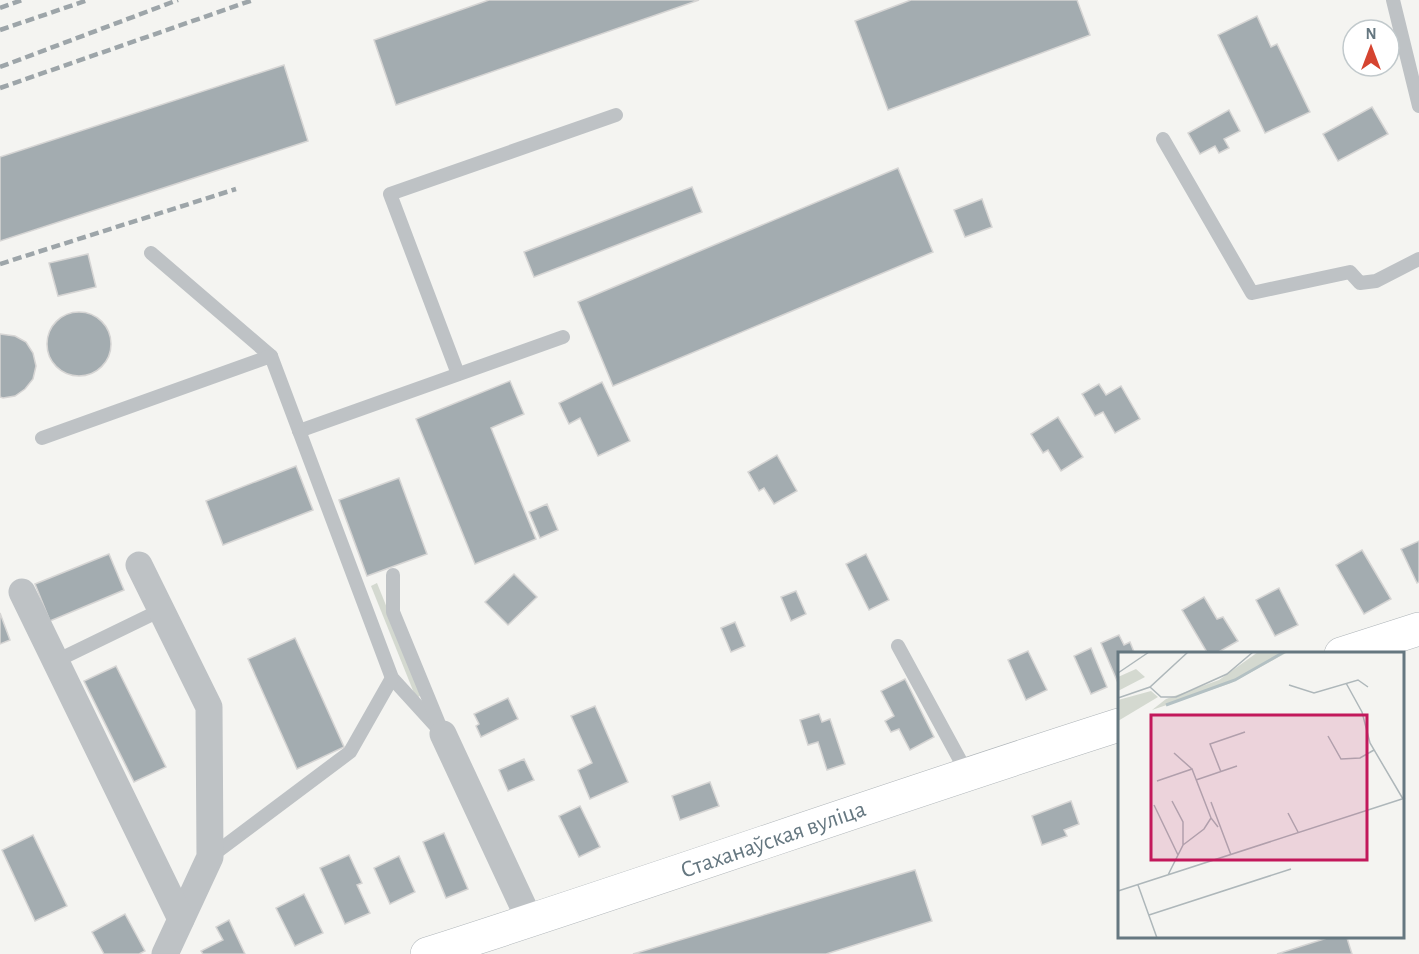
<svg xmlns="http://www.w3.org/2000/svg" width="1419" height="954" viewBox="0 0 1419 954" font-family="'Alegreya Sans',sans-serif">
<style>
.green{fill:#d4d9d0}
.building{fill:#a3acb0;stroke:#d6d5d4;stroke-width:1.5}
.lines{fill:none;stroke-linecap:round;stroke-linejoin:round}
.secondary-casing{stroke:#aeb4b8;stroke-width:34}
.lane{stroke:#bec2c5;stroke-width:14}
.street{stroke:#bec2c5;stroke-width:27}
.secondary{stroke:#fff;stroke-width:33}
.rail{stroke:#9da5a9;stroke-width:4.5;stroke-dasharray:9 4.5;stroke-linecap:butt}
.labels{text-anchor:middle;stroke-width:6;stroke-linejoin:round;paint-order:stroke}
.street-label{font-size:24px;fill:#657780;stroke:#fff}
.inset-river{fill:none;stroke:#b3c0c3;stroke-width:3}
.inset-road{fill:none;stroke:#aeb7ba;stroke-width:1.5}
.view{fill:#c2185b;fill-opacity:0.15;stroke:#c2185b;stroke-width:3}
.inset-edge{fill:none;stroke:#657780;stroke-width:3}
</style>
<rect width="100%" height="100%" fill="#f4f4f1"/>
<polygon class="green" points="377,583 422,695 416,698 371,586"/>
<g class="building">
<polygon points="489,0 699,0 396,105 374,40"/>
<polygon points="911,0 1077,0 1090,35 888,110 855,21"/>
<polygon points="1257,16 1271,47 1277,44 1310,112 1265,133 1218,35"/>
<polygon points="284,65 308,141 0,241 0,157"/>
<polygon points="1372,107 1388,134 1338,161 1323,134"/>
<polygon points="1229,110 1240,131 1224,139 1229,148 1219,153 1215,146 1200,154 1188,133"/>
<polygon points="898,168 933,252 613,386 578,302"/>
<polygon points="692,187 702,212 534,277 524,252"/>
<polygon points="982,199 992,227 965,237 954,210"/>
<polygon points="88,254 96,287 58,296 49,263"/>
<circle cx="79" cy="344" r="32"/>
<polygon points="0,334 15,336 26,342 33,353 36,366 33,379 25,389 15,396 3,398 0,397"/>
<polygon points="510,381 524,414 491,428 536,539 475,564 416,419"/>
<polygon points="602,382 630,441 598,456 580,418 569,424 559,403"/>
<polygon points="1099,384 1106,395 1121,386 1140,419 1115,433 1103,412 1095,416 1082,394"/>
<polygon points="1058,417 1083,457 1061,471 1048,450 1043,453 1031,434"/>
<polygon points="777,455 797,491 774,504 764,488 759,491 748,472"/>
<polygon points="296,466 313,510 223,545 206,501"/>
<polygon points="399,478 427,554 367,576 339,500"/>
<polygon points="547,504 558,530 540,538 529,512"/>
<polygon points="1419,541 1419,582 1417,583 1401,549"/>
<polygon points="1362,550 1391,599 1364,614 1336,565"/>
<polygon points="109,554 124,590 50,621 35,584"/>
<polygon points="866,554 889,600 869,610 846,564"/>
<polygon points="514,574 537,597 508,625 485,602"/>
<polygon points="1279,588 1298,625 1275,636 1256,600"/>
<polygon points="796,591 806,614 791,621 781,597"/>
<polygon points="1204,597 1217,619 1223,617 1238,641 1215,654 1208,654 1182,610"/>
<polygon points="0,613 10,640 0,644"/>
<polygon points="735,622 745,646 731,652 721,628"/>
<polygon points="1119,635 1124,645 1130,642 1134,652 1119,654 1118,683 1101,643"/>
<polygon points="295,638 344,747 297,769 248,659"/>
<polygon points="1091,648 1107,687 1091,694 1074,656"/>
<polygon points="1028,651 1047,690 1026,700 1008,660"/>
<polygon points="116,666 166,767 134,782 84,681"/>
<polygon points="905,679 934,737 910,750 899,729 891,732 885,721 894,716 881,691"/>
<polygon points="508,698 518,719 481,737 476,726 479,724 474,714"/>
<polygon points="595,706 628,782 590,799 578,770 592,763 571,716"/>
<polygon points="819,714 822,722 830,719 845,764 827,770 818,742 808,745 800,720"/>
<polygon points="524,759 534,780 508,791 499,770"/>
<polygon points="710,782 719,806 680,820 672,796"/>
<polygon points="1071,801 1079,824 1064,830 1067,836 1042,845 1032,816"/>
<polygon points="580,806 600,847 579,857 559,816"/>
<polygon points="444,833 468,889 446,898 423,842"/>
<polygon points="33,835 67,906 35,921 2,850"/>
<polygon points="349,855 362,883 357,885 370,913 345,924 320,868"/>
<polygon points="399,856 415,892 390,904 374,868"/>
<polygon points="915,870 932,921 826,954 633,954"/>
<polygon points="304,894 323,933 295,946 276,908"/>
<polygon points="125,914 145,951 139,954 104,954 92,932"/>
<polygon points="229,920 245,954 203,954 201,951 223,940 216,927"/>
<polygon points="1327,938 1347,938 1352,954 1277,954"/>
</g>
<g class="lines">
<g class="secondary-casing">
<g id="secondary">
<polyline points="1341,654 1419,629"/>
<path d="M427 954C658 880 887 799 1119 725"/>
</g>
</g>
<g class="lane">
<polyline points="1393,0 1419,106"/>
<polyline points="1163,139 1252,293 1350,272 1360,283 1376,281 1419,259"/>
<polyline points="151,253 271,356"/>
<polyline points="458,374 390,194 616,115"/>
<polyline points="299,431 563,337"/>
<polyline points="42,438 271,356 392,678 443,734"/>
<polyline points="393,575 393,612 439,724"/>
<polyline points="898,646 967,773"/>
<polyline points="56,661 161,610"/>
<polyline points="210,857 350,752 392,678"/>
</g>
<g class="street">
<polyline points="139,565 209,707 210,857 165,954"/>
<polyline points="22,592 181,919"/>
<polyline points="443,734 530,921"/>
</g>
<use href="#secondary" class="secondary"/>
<g class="rail">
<polyline points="0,8 22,0"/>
<polyline points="0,30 88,0"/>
<polyline points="0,67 178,0"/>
<polyline points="0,88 253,0"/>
<polyline points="0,264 236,189"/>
</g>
</g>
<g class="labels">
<g class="street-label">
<text transform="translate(773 839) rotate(-19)" y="8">Стаханаўская вуліца</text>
</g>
</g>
<g transform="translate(1118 652)">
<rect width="286" height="286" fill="#f4f4f1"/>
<path d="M140 0H170L113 31 34 58 48 47 101 28ZM18 17 27 25 0 39V25ZM33 39 40 45 0 69V48Z" fill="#d4d9d0"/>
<path class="inset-river" d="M48 53 117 28 166 0"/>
<path class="inset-road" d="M0 21 31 0M228 31 244 60 252 91 285 147M171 33 196 41 240 28 250 35M32 35 43 45H58L109 22 135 0M0 46 32 35 70 0M210 84 223 107 242 106 256 98M56 101 74 117M103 120 92 92 127 80M78 128 119 114M39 129 74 117 93 166 100 175M93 150 113 203M36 153 60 203M170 161 180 180M65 193 86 177 93 166M50 223 65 193V170L54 149M20 233 39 286M0 239 287 146M31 263 173 217"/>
<path class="view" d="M33 63H249V208H33Z"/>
<rect width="286" height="286" class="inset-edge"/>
</g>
<g transform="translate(1371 48)"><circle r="28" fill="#ffffff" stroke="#c1c9cc" stroke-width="1.5"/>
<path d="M0-4.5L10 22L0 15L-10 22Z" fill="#d54430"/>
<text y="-9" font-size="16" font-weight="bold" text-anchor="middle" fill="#657780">N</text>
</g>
</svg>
